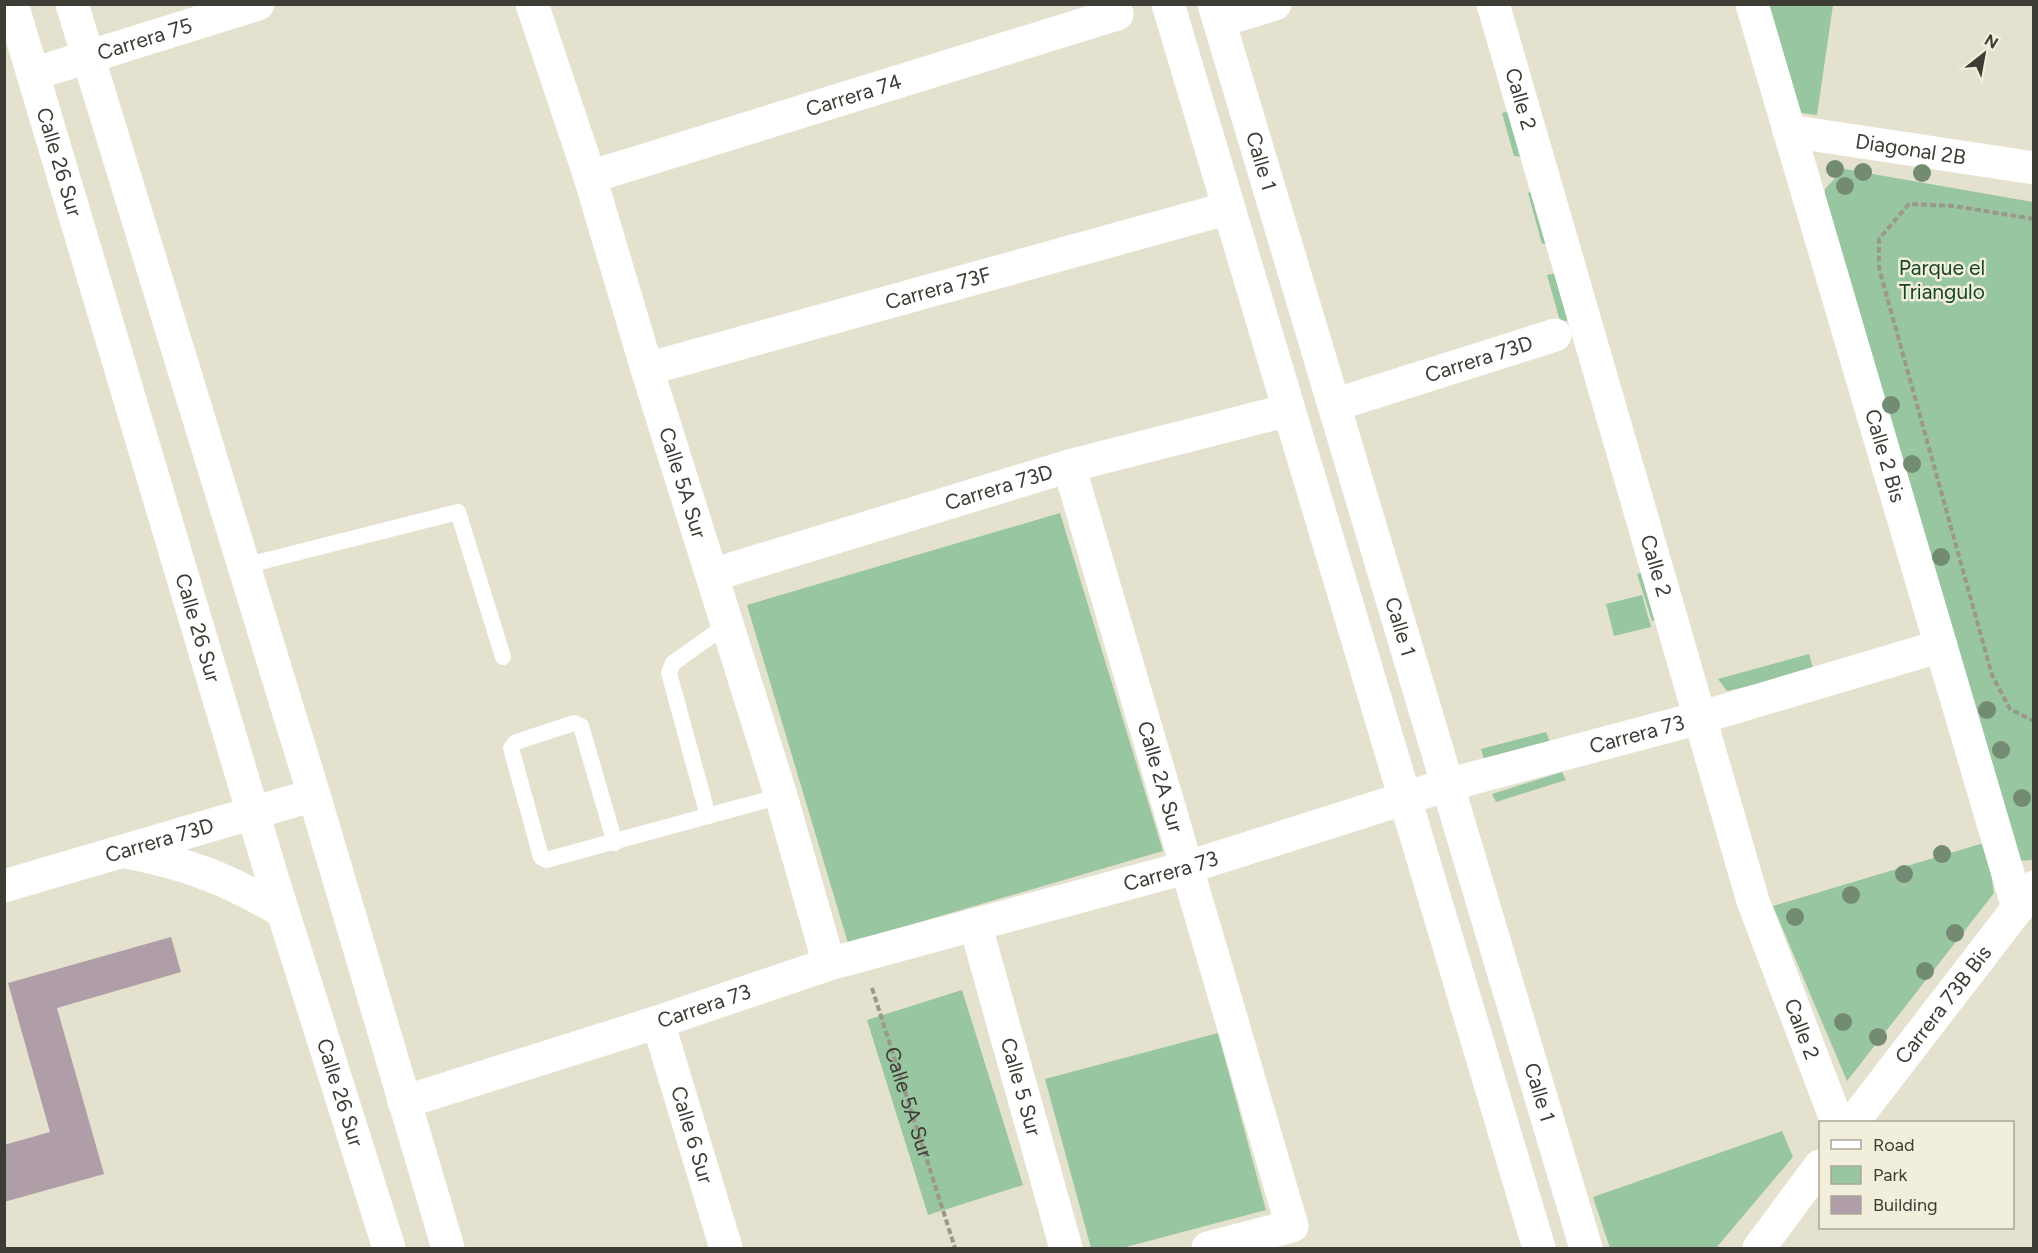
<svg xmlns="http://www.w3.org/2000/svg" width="2038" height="1253" viewBox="0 0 2038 1253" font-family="Figtree,sans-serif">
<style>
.green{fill:#97c6a0}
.building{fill:#af9ea7}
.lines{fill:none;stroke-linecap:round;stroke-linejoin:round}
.path{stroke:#9a988b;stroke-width:4;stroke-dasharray:6 3;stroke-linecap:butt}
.lane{stroke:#fff;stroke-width:16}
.street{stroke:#fff;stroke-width:33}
.secondary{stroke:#fff;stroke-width:33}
.tree{fill:#738b72}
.labels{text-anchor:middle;stroke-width:5;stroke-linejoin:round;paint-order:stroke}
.street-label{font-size:21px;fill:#3d3c35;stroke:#f2eedc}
.park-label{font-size:21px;fill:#174525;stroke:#f2eedc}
</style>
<rect width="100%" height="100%" fill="#e4e1cf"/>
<g class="green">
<polygon points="1760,5 1833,5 1817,115 1793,112"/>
<polygon points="1513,110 1524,157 1514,156 1502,113"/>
<polygon points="1844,169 2033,202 2033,860 2017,861 1824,201 1825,189"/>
<polygon points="1538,189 1552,243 1542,244 1528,193"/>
<polygon points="1561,272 1576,320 1560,321 1547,275"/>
<polygon points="1060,513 1163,851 848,943 747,605"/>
<polygon points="1649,571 1665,618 1652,621 1637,574"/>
<polygon points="1642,595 1651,627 1614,636 1606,604"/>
<polygon points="1809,654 1814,671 1727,691 1718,679"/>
<polygon points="1546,732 1550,742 1484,760 1481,749"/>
<polygon points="1562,772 1566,780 1496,802 1492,794"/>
<polygon points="1987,842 1994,893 1847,1081 1773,906"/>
<polygon points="962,990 1023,1185 928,1215 867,1020"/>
<polygon points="1218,1033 1266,1210 1122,1248 1091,1248 1045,1079"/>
<polygon points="1782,1131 1793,1157 1716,1248 1610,1248 1593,1197"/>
</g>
<polygon class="building" points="171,937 181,972 57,1008 104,1174 4,1202 4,1145 50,1132 8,983"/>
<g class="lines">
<g class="path">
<polyline points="2034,219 1954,206 1909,204 1879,239 1879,268 1992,675 2010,709 2034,721"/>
<path id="s1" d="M872 988 955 1248"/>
</g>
<g class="lane">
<polyline points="244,566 458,512 503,657"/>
<polyline points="708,816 669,673 673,663 728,624"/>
<polyline points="615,843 581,726 574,723 516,742 511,748 541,857 546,860 781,796"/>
</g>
<g class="street">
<path id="s2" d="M532 4 590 177 647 369 781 796 829 964"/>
<path id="s3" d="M1493 4 1753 901 1837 1122"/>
<path id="s4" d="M1752 4 2018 908"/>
<polyline points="1219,21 1275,4"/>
<path id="s5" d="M1789 131 2034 168"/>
<path id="s6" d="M590 177 1117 14"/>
<path id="s7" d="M647 369 1229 208"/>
<path id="s8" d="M1334 405 1555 335"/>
<path id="s9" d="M1069 466 1292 1226 1208 1248"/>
<path id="s10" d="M712 575 1069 466 1289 410"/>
<path id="s11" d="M976 927 1066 1248"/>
<path id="s12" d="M658 1022 726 1248"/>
<path id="s13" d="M404 1102 658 1022 829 964 1185 868 1447 785 1699 718 1941 646"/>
</g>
<g class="secondary">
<path id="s14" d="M12 4 272 877 389 1248"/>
<polyline points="72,4 314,795 448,1248"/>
<polyline points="1168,4 1539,1248"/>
<path id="s15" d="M1214 4 1586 1248"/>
<path id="s16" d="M33 74 258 4"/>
<path d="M126 852C189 864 227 879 282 911"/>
<path id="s17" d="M4 886 314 795"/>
<path id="s18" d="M1853 1122 2034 887"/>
<polyline points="1759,1248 1820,1166"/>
</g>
</g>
<g class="tree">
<circle cx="1835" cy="169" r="9"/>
<circle cx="1863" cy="172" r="9"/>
<circle cx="1922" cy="173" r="9"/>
<circle cx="1845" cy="186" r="9"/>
<circle cx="1891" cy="405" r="9"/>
<circle cx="1912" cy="464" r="9"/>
<circle cx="1941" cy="557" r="9"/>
<circle cx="1987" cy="710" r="9"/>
<circle cx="2001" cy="750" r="9"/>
<circle cx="2022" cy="798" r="9"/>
<circle cx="1942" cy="854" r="9"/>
<circle cx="1904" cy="874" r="9"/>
<circle cx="1851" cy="895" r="9"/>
<circle cx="1795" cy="917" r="9"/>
<circle cx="1955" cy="933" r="9"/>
<circle cx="1925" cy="971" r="9"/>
<circle cx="1843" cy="1022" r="9"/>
<circle cx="1878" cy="1037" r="9"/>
</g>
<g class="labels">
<g class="street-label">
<text dy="7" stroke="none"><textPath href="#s16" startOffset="117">Carrera 75</textPath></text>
<text dy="7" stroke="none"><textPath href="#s6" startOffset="276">Carrera 74</textPath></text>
<text dy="7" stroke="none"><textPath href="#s3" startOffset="99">Calle 2</textPath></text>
<text dy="7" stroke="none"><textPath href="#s5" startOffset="123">Diagonal 2B</textPath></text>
<text dy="7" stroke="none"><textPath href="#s15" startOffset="164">Calle 1</textPath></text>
<text dy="7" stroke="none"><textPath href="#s14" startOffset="165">Calle 26 Sur</textPath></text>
<text dy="7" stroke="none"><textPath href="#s7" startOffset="302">Carrera 73F</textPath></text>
<text dy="7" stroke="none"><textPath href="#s8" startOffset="152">Carrera 73D</textPath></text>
<text dy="7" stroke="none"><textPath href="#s4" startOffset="471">Calle 2 Bis</textPath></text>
<text dy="7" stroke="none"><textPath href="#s2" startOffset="502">Calle 5A Sur</textPath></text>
<text dy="7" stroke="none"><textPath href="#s10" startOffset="300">Carrera 73D</textPath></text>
<text dy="7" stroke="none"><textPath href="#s3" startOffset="585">Calle 2</textPath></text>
<text dy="7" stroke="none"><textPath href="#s15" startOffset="650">Calle 1</textPath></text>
<text dy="7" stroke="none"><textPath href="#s14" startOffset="651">Calle 26 Sur</textPath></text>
<text dy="7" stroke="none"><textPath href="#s13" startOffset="1287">Carrera 73</textPath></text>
<text dy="7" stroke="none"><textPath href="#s9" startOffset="324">Calle 2A Sur</textPath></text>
<text dy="7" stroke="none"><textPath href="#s17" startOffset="162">Carrera 73D</textPath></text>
<text dy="7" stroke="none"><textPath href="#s13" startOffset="801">Carrera 73</textPath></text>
<text dy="7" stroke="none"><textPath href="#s18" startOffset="148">Carrera 73B Bis</textPath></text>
<text dy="7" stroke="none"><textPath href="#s13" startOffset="315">Carrera 73</textPath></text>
<text dy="7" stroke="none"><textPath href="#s3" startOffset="1071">Calle 2</textPath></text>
<text dy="7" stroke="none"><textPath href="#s11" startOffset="166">Calle 5 Sur</textPath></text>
<text dy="7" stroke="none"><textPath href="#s14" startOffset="1137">Calle 26 Sur</textPath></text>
<text dy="7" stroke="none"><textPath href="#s15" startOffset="1136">Calle 1</textPath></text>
<text dy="7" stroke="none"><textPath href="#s1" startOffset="120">Calle 5A Sur</textPath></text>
<text dy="7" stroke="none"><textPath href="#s12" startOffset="118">Calle 6 Sur</textPath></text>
</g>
<g class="park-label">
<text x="1942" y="275">Parque el<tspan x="1942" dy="24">Triangulo</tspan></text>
</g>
</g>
<rect width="2038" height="1253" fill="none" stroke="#3d3c35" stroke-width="12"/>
<rect x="1819" y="1121" width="195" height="108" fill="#f2eedc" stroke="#aaa799" stroke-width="1.5"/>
<rect x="1831" y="1140" width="30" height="9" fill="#ffffff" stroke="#aaa799" stroke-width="1.5"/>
<text x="1873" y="1151" font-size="18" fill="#3d3c35">Road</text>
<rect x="1831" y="1166" width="30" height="18" fill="#97c6a0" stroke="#aaa799" stroke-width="1.5"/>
<text x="1873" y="1181" font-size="18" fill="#3d3c35">Park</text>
<rect x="1831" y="1196" width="30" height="18" fill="#af9ea7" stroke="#aaa799" stroke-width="1.5"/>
<text x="1873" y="1211" font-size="18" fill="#3d3c35">Building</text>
<g transform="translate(1984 54) rotate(31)" stroke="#f2eedc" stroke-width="4.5" paint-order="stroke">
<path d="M0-4.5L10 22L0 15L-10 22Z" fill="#3d3c35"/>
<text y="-9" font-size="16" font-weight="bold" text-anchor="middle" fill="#3d3c35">N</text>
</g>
</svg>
